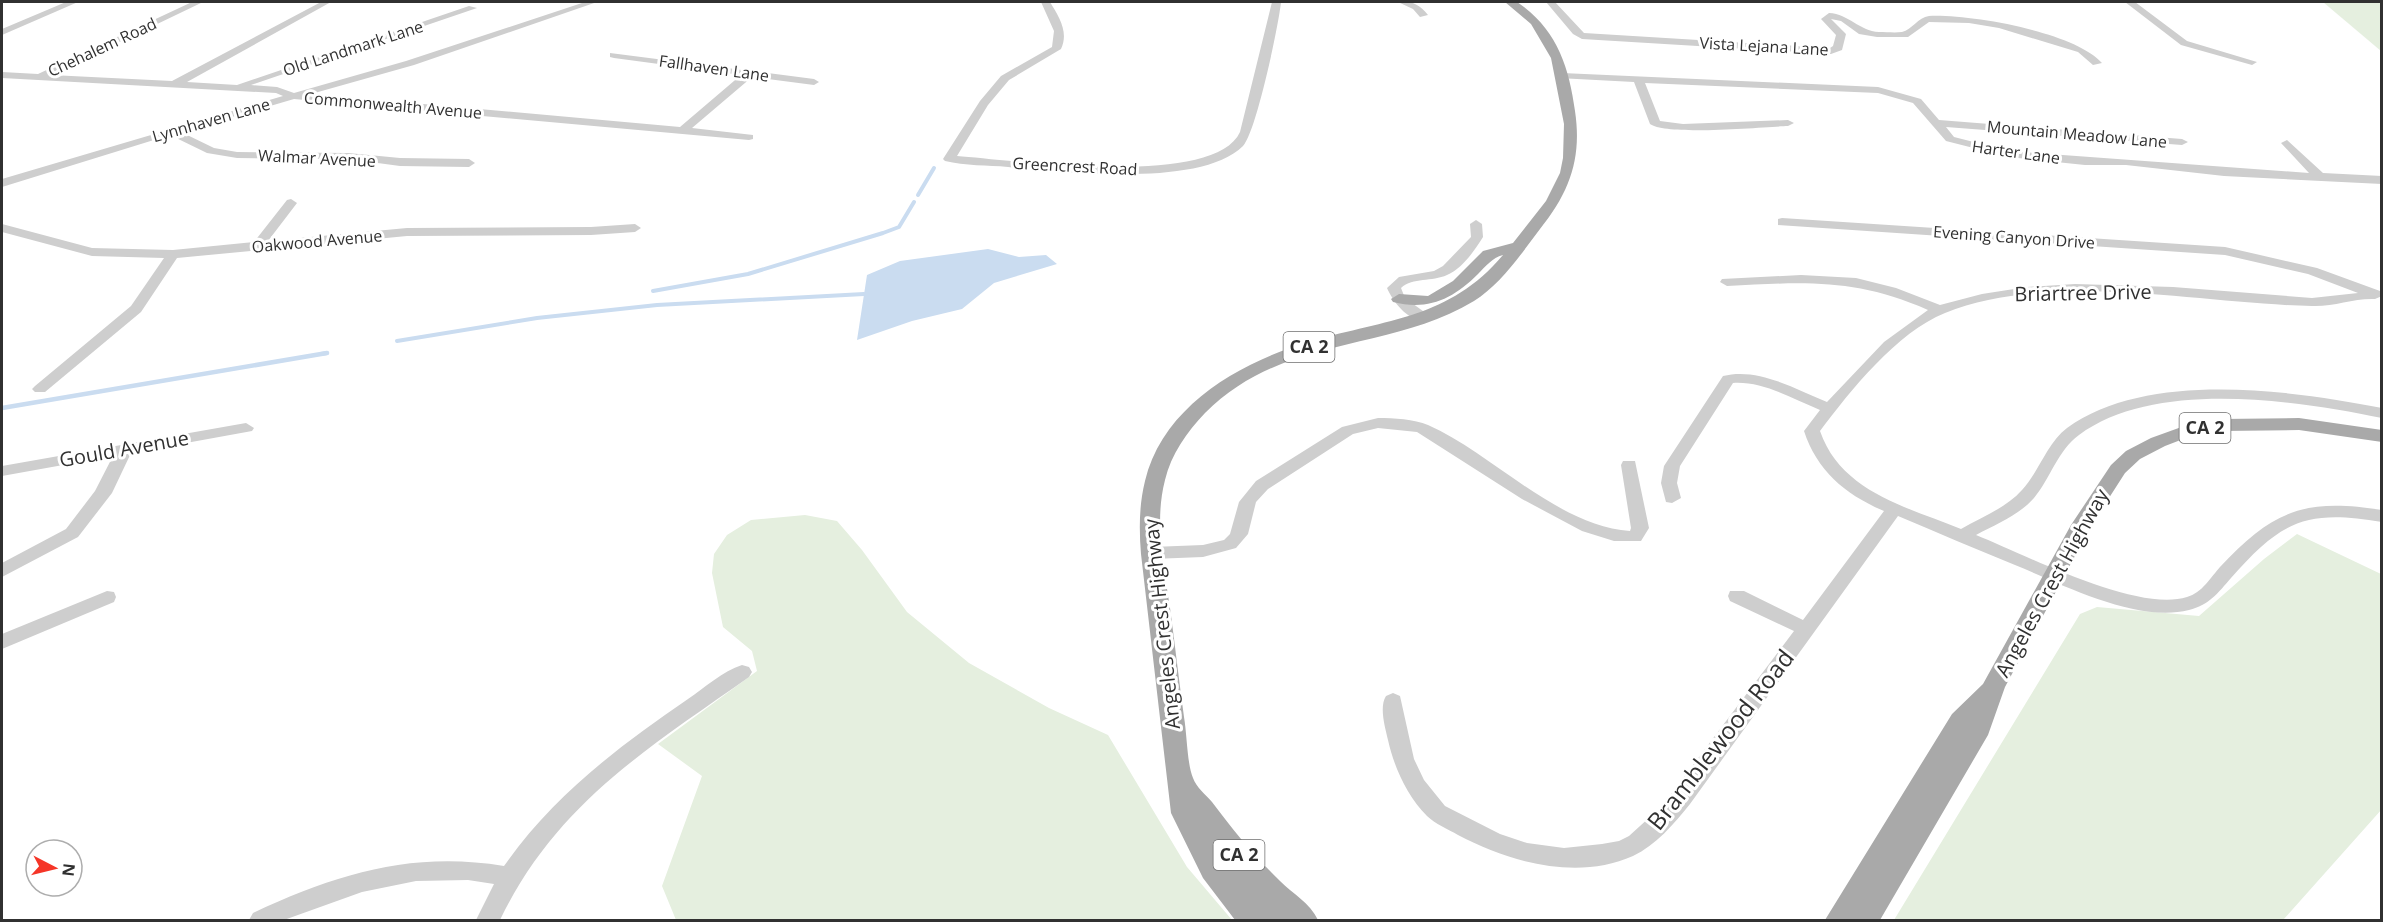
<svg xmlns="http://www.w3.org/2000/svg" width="2383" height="922" viewBox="0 0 2383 922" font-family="'Open Sans',sans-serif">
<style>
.green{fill:#e5efdf}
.water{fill:#cadcf0}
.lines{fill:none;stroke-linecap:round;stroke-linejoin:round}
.stream-far1{stroke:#cadcf0;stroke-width:4}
.stream{stroke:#cadcf0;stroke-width:4.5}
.minor{fill:#cecece;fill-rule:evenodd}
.major{fill:#a9a9a9;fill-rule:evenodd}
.labels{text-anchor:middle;stroke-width:6;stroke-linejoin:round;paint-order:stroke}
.far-street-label{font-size:16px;fill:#313131;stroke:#fff}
.shield{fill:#fff;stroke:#6f6f6f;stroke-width:1.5}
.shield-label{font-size:18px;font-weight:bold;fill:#313131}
.street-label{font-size:20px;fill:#313131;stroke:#fff}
.near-street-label{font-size:24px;fill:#313131;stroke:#fff}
</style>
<rect width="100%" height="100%" fill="#fff"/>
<g class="green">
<polygon points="2323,2 2381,2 2381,51"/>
<polygon points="805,515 837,521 862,550 907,612 969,663 1049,708 1108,735 1187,867 1232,920 676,920 662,886 702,776 658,744 757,671 752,651 723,627 712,573 714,554 727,535 751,520"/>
<polygon points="2297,534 2381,574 2382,809 2283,920 1894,920 2080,614 2097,607 2199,616 2264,559"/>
</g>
<polygon class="water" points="988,249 1019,257 1046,255 1057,264 994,283 962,309 912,321 857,340 867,275 900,261"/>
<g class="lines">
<g class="stream-far1">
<polyline points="918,195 934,168"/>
<polyline points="653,291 748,274 883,233 899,227 914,202"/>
<polyline points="397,341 537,318 657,305 864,294"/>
<polyline points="321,354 327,353"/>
</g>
<polyline class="stream" points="2,408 327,353"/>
<g class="minor">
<polygon points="66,2 78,2 2,35 2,29"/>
<polygon points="192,2 203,2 51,75 172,81 321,2 331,2 187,82 237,85 469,6 477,8 251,85 277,87 294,93 406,61 585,2 597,2 414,65 311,94 680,127 741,75 614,58 610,57 610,53 814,79 819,82 814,85 752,77 692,128 753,135 753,139 749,140 294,99 181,132 214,148 237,152 348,153 400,158 469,159 475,163 469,167 400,166 348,159 237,158 207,153 170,135 2,187 2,179 283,96 276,93 2,78 2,72 38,74"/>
<path d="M1041 2H1050C1059 17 1069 32 1061 49L1009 80 988 105 957 156C1012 160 1214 189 1240 132L1272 2H1281C1279 24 1256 133 1243 146 1201 188 1065 172 1008 167 988 165 965 166 945 161L943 159 980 101 1001 76 1052 47 1054 31Z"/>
<path d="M1398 2C1412 1 1419 4 1428 15L1420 17 1413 9Z"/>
<path d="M1546 2H1555L1584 33 1830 48 1833 46 1836 35 1821 19 1829 13C1849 14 1859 31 1879 32 1886 32 1895 33 1902 32 1912 30 1918 17 1929 16 1970 14 2075 32 2102 63L2093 65 2078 52 1999 28 1969 23 1929 22 1908 37H1877L1859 34 1841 21 1831 19 1846 34 1842 50 1831 54 1582 39 1573 34Z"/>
<polygon points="2125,2 2135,2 2187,41 2257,62 2252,65 2181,45"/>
<path d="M1562 73 1878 87 1921 99 1939 120 2182 139 2188 142 2182 145 1946 127 1954 137 2009 151 2309 173 2281 143 2287 140 2323 173 2382 176V184L2224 176 2126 165H2085L2009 157 1946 141 1913 103 1878 93 1645 83 1660 121 1683 124 1788 120 1794 123 1788 126C1763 127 1666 136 1650 124L1634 82 1558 78V74Z"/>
<polygon points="291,199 297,203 268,241 407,228 591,227 635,224 641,228 635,232 591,235 407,236 177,258 141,312 45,392 35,392 32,389 35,386 131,306 164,258 92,256 2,232 2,224 92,248 173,250 254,242 287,200"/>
<path d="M1782 218 2225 247 2317 268 2380 291 2382 296 2375 299C2354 298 2333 307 2312 306 2198 304 2054 270 1945 313 1897 332 1850 391 1820 431 1841 492 1907 507 1961 529 1981 517 2005 509 2022 490 2039 472 2047 443 2067 428 2147 370 2290 390 2382 408V418C2295 400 2154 379 2079 435 2058 450 2050 479 2034 498 2018 516 1996 524 1976 535 2026 555 2137 613 2187 597 2202 593 2211 577 2220 567 2273 510 2305 498 2382 510V522C2306 509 2281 521 2231 578 2218 593 2209 605 2189 610 2136 623 2064 585 2015 565 1976 549 1938 533 1898 516L1690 804C1674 824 1656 845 1633 856 1577 881 1509 862 1458 835 1448 829 1435 824 1427 816 1407 796 1394 767 1388 740 1385 727 1379 707 1386 696L1393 693 1400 696 1414 759 1424 780 1445 806 1500 834 1527 843 1564 848 1602 844 1619 841 1629 836 1662 806 1794 631 1730 601 1728 596 1730 591H1744L1803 620 1884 511C1846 495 1817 471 1804 431L1820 410C1793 399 1763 381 1733 383L1680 466 1677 483 1681 498 1672 503 1666 502 1661 483 1664 466 1723 376C1758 367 1795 389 1827 402L1884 342 1928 310C1855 278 1805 282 1727 286L1720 282 1722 279 1801 275 1856 278 1896 288 1940 305 1982 294 2027 287 2075 284 2173 287 2312 298 2358 293 2308 274 2225 255 1778 225V219Z"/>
<path d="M1476 220 1482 224 1483 237C1474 251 1463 268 1447 275 1432 282 1413 277 1401 288L1405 298 1427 314 1429 317 1427 320C1410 324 1393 302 1387 288L1399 277 1434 271 1443 266 1471 237 1470 224Z"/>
<path d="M1378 418C1394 418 1414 419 1428 425 1492 453 1557 526 1630 531L1631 528 1621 465 1623 461H1635L1649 528 1641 541H1614L1582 531 1522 499 1417 432 1378 428 1353 434 1268 489 1256 502 1248 534 1236 548 1203 557 1152 559 1146 557 1143 553 1146 549 1152 547 1203 545 1224 540 1230 534 1239 502 1256 481 1342 427Z"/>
<polygon points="246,423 254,428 252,431 131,453 112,493 78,537 2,577 2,563 66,529 95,491 113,456 2,476 2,466"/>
<polygon points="107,591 114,592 116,597 114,602 2,649 2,634"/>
<path d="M742 665 749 667 752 672 749 677C647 749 556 804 500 920H476L494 884 468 880 416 881 362 892 284 920H249L253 913C337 874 411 851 504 866 553 796 618 747 688 699 704 688 723 671 742 665Z"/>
</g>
<g class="major">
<path d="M1505 2H1517C1556 28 1569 66 1575 111 1582 158 1570 192 1540 229 1521 254 1501 284 1474 301 1388 353 1284 334 1205 413 1187 432 1171 454 1165 480 1154 522 1164 566 1170 608 1175 645 1179 681 1184 717 1187 734 1187 764 1193 778 1196 787 1206 795 1212 802 1233 830 1255 857 1280 881 1293 894 1310 903 1318 920H1235L1203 878 1171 813 1141 554C1139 530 1139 505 1145 481 1163 405 1242 361 1312 341 1387 319 1449 319 1503 255 1492 258 1486 266 1478 274 1453 299 1428 311 1393 302L1391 299 1399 294 1428 296 1453 281 1483 251 1513 243 1546 201 1560 173 1563 158 1564 124 1551 58 1531 24Z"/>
<polygon points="2299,418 2382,430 2382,442 2299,430 2221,431 2191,436 2165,446 2140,459 2125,473 2091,526 2005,687 1988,735 1880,920 1825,920 1952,714 1983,684 2071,525 2111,465 2126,451 2151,438 2187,425 2221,419"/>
</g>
</g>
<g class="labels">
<g class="far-street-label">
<text transform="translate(1764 46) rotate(3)" y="6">Vista Lejana Lane</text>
<text transform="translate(102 47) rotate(-25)" y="6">Chehalem Road</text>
<text transform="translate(353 48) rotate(-18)" y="6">Old Landmark Lane</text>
<text transform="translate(714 68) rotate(8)" y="6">Fallhaven Lane</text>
<text transform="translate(393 105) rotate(5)" y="6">Commonwealth Avenue</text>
<text transform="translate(211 120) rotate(-16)" y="6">Lynnhaven Lane</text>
<text transform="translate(2077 134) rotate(5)" y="6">Mountain Meadow Lane</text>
<text transform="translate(2016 152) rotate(8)" y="6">Harter Lane</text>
<text transform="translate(317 158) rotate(3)" y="6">Walmar Avenue</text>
<text transform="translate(1075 166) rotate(3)" y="6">Greencrest Road</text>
<text transform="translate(2014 237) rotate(4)" y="6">Evening Canyon Drive</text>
<text transform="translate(317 241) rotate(-5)" y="6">Oakwood Avenue</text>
</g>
<g class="shield">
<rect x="1283.5" y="332" width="51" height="30" rx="4.5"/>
<rect x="2179.5" y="413" width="51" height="30" rx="4.5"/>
<rect x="1213.5" y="840" width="51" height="30" rx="4.5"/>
</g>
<g class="shield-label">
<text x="1309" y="353">CA 2</text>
<text x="2205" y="434">CA 2</text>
<text x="1239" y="861">CA 2</text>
</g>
<g class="street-label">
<text transform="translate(2083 293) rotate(-1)" y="7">Briartree Drive</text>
<text transform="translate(124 449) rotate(-10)" y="7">Gould Avenue</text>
<text transform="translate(2052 583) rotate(-61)" y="7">Angeles Crest Highway</text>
<text transform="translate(1162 624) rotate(-96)" y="7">Angeles Crest Highway</text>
</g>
<g class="near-street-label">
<text transform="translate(1721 740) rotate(-52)" y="8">Bramblewood Road</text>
</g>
</g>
<rect width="2383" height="922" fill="none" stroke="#313131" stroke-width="6"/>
<g transform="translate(54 868) rotate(97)"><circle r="28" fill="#ffffff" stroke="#adadad" stroke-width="1.5"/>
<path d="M0-4.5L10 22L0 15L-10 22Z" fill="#f53527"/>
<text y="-9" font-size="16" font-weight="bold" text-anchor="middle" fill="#313131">N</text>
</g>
</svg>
